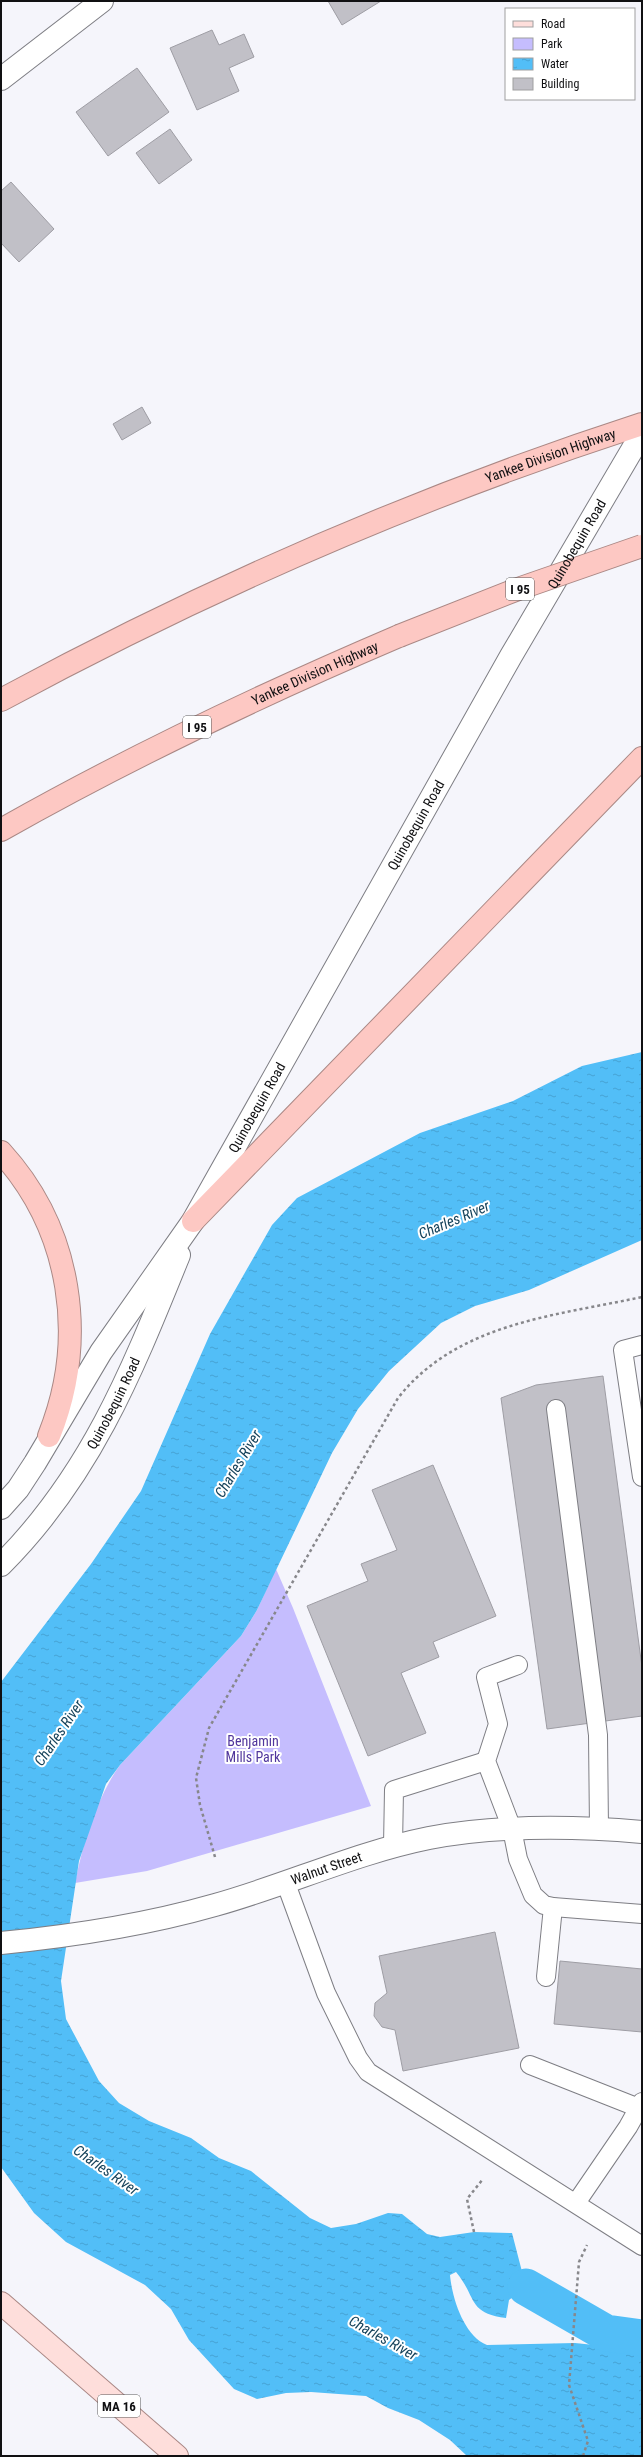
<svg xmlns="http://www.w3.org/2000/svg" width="643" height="2457" viewBox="0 0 643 2457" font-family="'Roboto Condensed',sans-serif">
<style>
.green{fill:#c5bdfe}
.water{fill:url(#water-ripples)}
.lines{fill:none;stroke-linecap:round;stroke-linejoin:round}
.canal{stroke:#52bef7;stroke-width:37}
.building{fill:#c1c0c7;stroke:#9e9da4}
.service-casing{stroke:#7e7e84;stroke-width:20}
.minor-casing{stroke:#7e7e84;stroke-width:24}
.secondary-casing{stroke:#7e7e84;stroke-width:24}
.primary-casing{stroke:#aa8885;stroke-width:24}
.motorway-casing{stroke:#aa8885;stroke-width:24}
.path{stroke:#87878b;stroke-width:2.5;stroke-dasharray:3 3;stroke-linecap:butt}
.service{stroke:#fff;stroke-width:18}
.minor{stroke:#fff;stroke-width:22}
.secondary{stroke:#fff;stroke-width:22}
.primary{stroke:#fededb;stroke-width:22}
.motorway{stroke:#fdc8c3;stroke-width:22}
.motorway-bridge-casing{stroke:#aa8885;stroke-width:24;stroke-linecap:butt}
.motorway-bridge{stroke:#fdc8c3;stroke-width:22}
.labels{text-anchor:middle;stroke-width:4;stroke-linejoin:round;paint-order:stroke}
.shield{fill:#fff;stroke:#585859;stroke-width:1}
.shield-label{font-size:13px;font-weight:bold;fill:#101012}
.street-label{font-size:14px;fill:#101012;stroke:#fff}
.park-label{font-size:14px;fill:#50369c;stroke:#fff}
.water-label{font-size:15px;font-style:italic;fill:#16435b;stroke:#fff}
</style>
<defs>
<pattern id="water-ripples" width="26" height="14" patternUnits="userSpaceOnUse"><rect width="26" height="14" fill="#52bef7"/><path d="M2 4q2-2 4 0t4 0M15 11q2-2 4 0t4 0" fill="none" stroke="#46a2d3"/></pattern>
</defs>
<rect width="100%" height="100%" fill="#f5f5fb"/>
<path class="green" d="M276 1569 293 1608 371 1806 147 1871 75 1883C83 1843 97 1797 120 1765L241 1636 257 1610Z"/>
<path class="water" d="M642 1052V1240L529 1290 475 1306 441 1323 389 1371 358 1409 332 1453 257 1610 241 1636 120 1765 106 1784 79 1861 61 1981 66 2019 99 2081 119 2103 149 2121 191 2138 219 2158 251 2171 310 2218 331 2228 356 2224 388 2213 402 2214 427 2234 440 2237 474 2232 512 2233 526 2287 509 2300 506 2318C467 2313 477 2297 456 2272L450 2275C452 2298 464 2336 487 2345L575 2343 642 2350V2456H467L450 2440 419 2420 388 2408 366 2396 311 2392 286 2393 257 2399 234 2389 189 2340 171 2309 145 2285 66 2242 34 2213 1 2167V1682L91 1564 141 1491 210 1334 272 1225 297 1198 420 1133 513 1101 582 1066Z"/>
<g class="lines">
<polyline class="canal" points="526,2287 606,2333 642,2338"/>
</g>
<g class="building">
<polygon points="328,1 381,1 342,25"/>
<polygon points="212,30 219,45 244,34 254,57 229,68 239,91 197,110 170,48"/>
<polygon points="137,68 169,112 108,156 76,112"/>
<polygon points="170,129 192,160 159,184 136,153"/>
<polygon points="11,182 54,229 19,262 1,243 1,191"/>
<polygon points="142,407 151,423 122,440 113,424"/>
<polygon points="603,1376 642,1667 642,1716 547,1729 501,1398 536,1385"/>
<polygon points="433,1465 496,1616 433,1642 439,1657 401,1673 426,1733 368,1756 307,1606 368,1581 361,1564 397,1550 372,1490"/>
<polygon points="495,1932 519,2048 403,2071 395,2030 382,2027 374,2016 375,2003 387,1993 379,1956"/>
<polygon points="560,1961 642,1969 642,2032 554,2024"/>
</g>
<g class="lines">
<g class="service-casing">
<g id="service">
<polyline points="642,1345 623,1350 642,1477"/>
<polyline points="556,1409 598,1735 599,1829"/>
<polyline points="518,1665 486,1677 498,1724 486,1761 512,1829 518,1859 533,1895 544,1905 553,1907 642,1914"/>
<polyline points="393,1846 394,1790 486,1761"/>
<polyline points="285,1881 326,1993 358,2058 368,2072 642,2246"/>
<polyline points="546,1977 553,1907"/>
<polyline points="530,2065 639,2108"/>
<polyline points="576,2203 628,2127 642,2102"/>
</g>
</g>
<g class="minor-casing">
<polyline id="minor" points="1,79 102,1"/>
</g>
<g class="secondary-casing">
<g id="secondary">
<path id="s1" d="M1 1508 18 1489 35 1463 101 1352 193 1221 511 656 642 433"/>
<path id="s2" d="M1 1565C91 1475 132 1371 179 1255"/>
<path id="s3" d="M1 1943C73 1936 145 1925 215 1905 287 1885 355 1853 429 1838 498 1825 572 1826 642 1832"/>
</g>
</g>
<g class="primary-casing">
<polyline id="primary" points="1,2303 177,2456"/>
</g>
<g class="motorway-casing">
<g id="motorway">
<path id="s4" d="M1 700C206 589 420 496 642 424"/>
<path id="s5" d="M1 830C130 757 263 694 399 636"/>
<path d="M1 1152C72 1230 88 1339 49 1436"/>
<polyline points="193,1221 642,758"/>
</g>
</g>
<g class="path">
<path d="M215 1857 200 1805 196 1778 209 1728 398 1398C457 1323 554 1316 642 1297"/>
<polyline points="474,2232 467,2199 483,2179"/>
<polyline points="583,2456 588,2441 569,2385 579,2262 587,2245"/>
</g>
<use href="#service" class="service"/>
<use href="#minor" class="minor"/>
<use href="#secondary" class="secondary"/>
<use href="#primary" class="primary"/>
<use href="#motorway" class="motorway"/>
<g class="motorway-bridge-casing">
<polyline id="motorway-bridge" points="399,636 518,589 642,546"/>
</g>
<use href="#motorway-bridge" class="motorway-bridge"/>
</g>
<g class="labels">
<g class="shield">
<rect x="506" y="578" width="28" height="22" rx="3"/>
<rect x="183" y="716" width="28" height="22" rx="3"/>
<rect x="98" y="2395" width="42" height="22" rx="3"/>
</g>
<g class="shield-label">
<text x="520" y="594">I 95</text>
<text x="197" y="732">I 95</text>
<text x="119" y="2411">MA 16</text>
</g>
<g class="street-label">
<text dy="5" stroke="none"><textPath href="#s4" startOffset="602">Yankee Division Highway</textPath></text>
<text dy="5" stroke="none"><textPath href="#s1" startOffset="1124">Quinobequin Road</textPath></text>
<text dy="5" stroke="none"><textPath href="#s5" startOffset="351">Yankee Division Highway</textPath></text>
<text dy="5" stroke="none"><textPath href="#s1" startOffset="800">Quinobequin Road</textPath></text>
<text dy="5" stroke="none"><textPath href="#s1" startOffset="476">Quinobequin Road</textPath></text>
<text dy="5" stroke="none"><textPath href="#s2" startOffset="198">Quinobequin Road</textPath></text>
<text dy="5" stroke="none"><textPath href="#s3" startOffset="335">Walnut Street</textPath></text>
</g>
<g class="park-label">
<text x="253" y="1746">Benjamin<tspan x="253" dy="16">Mills Park</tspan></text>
</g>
<g class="water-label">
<text transform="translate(454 1220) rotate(-23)" y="5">Charles River</text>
<text transform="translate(238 1464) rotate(-59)" y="5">Charles River</text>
<text transform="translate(59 1733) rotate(-56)" y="5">Charles River</text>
<text transform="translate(106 2170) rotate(35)" y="5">Charles River</text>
<text transform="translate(383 2338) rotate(29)" y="5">Charles River</text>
</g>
</g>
<rect width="643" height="2457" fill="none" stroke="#101012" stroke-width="4"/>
<rect x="505" y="8" width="130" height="92" fill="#ffffff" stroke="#9f9fa0"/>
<rect x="513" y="21" width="20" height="6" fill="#fededb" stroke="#9f9fa0"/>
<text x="541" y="28" font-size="12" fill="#101012">Road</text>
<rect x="513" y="38" width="20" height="12" fill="#c5bdfe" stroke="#9f9fa0"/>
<text x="541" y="48" font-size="12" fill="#101012">Park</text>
<rect x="513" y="58" width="20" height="12" fill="url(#water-ripples)" stroke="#9f9fa0"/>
<text x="541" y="68" font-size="12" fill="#101012">Water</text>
<rect x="513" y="78" width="20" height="12" fill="#c1c0c7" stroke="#9f9fa0"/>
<text x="541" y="88" font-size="12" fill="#101012">Building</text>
</svg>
